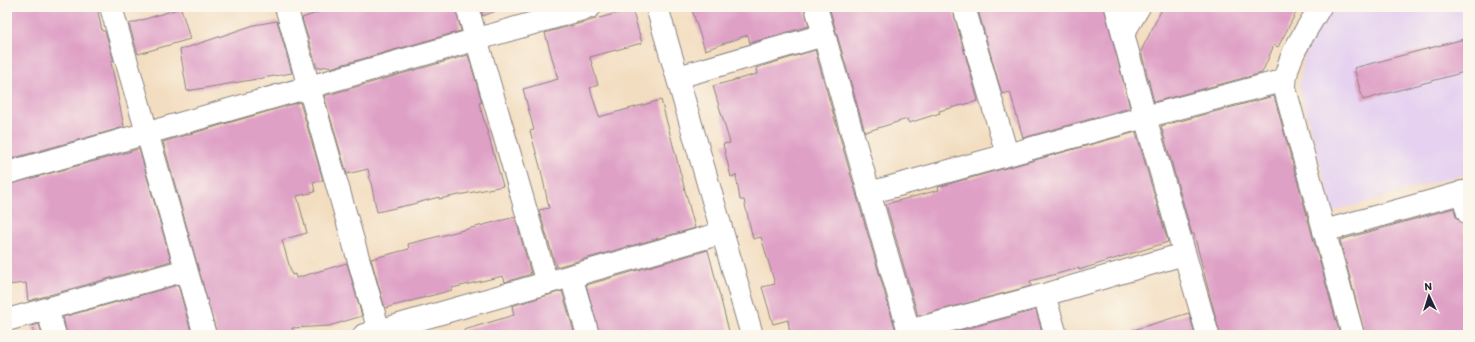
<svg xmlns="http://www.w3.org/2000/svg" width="1475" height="342" viewBox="0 0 1475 342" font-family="Itim,sans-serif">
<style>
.built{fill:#e6d2f0}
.building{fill:#dfa0c6}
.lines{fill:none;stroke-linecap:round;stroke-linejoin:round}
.street-casing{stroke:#8a807e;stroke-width:24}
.street{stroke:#fff;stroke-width:22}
</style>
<rect width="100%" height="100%" fill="#fbf7ec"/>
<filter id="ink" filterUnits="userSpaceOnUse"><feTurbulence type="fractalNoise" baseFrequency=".025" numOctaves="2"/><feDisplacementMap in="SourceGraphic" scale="8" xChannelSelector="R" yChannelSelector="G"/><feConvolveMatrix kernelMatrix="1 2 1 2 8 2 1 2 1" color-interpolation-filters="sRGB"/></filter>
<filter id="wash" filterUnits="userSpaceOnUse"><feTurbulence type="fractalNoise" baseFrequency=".012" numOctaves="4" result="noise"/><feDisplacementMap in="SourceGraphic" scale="16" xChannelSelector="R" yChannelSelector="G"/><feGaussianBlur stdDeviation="0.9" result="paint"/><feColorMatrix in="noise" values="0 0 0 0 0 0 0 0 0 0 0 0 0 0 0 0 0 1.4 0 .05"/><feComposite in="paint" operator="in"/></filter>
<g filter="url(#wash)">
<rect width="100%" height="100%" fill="#f3ddc0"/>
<polygon class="built" points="1332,7 1468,7 1468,173 1333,211 1299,85 1305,55"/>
<g id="blocks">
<g class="building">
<polygon points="7,7 97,7 102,31 105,31 114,61 111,62 124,127 7,160"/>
<polygon points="334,7 455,7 461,31 330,68 330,66 317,68 302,18"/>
<polygon points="480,7 501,7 501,9 483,16"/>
<polygon points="691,7 804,7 809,26 750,43 748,35 705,50"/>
<polygon points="829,7 952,7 978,101 939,111 940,113 909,123 907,119 865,132"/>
<polygon points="977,7 1104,7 1130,108 1023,138 1010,92 1002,94"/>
<polygon points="1163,7 1299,7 1278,47 1274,45 1262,73 1154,102 1141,51"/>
<polygon points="181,8 190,39 138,54 129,24"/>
<polygon points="632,9 642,43 590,57 598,85 590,88 599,117 661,100 695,228 556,267 539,210 549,208 541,170 530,131 534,130 523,89 558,79 545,33"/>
<polygon points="277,21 292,73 187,91 180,50 254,25"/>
<polygon points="1468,38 1468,71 1363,100 1354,68"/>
<polygon points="815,50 857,197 897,335 790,335 788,320 773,324 762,287 775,284 761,237 753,239 744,200 740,200 736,175 731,177 723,144 730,143 713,86 757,74 756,68"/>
<polygon points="468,55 482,102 479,103 503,186 439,199 439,197 413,204 377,212 368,169 347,174 324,96"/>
<polygon points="1274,96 1312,234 1340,335 1220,335 1194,234 1192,234 1161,126"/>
<polygon points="300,102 323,180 313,182 315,192 297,196 307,233 285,239 285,240 282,240 292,275 295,274 296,278 347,263 362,316 329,326 292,328 295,335 217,335 163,142"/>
<polygon points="1136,132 1168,242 1079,270 1079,268 1030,281 1031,286 918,316 886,204 939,190 938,187"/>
<polygon points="139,149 171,261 28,301 26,283 7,285 7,236 11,236 7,213 7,185"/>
<polygon points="1454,208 1456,217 1462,223 1468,245 1468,335 1365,335 1340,240"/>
<polygon points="515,217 531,274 505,282 503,276 452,288 452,290 385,308 371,259 409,249 408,244"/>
<polygon points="708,250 730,335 600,335 586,285"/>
<polygon points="178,285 192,335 67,335 63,317"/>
<polygon points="562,291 575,335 464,335 464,330 514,315 512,306"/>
<polygon points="1036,310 1043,335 943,335"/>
<polygon points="1189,313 1195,335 1134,335 1133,330"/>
<polygon points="39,324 42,335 34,335 32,326"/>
</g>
</g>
</g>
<g filter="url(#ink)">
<use href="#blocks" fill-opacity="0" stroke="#8a807e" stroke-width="1"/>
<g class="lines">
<g class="street-casing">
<g id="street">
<polyline points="111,7 205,335"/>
<polyline points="286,7 379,331"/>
<polyline points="467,7 547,283"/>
<polyline points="657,7 752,335"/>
<polyline points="816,7 910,335"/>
<polyline points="964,7 1007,154"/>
<polyline points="1116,7 1145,117 1208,335"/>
<path d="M1320 7C1306 32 1284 59 1285 89L1353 335"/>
<polyline points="1123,34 1139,7"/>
<polyline points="678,77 824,35"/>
<polyline points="7,173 590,7"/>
<polyline points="1462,192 1468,213"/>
<polyline points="869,193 1145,117 1285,80"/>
<polyline points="1324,231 1468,191"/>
<polyline points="571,276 588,335"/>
<polyline points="1044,295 1056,335"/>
<polyline points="47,309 55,335"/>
<polyline points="7,320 186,270"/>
<polyline points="909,331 1044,295 1184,254"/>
<polyline points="364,335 722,233"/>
</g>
</g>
<use href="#street" class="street"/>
</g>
</g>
<rect width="1475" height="342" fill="none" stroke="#fbf7ec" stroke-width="24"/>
<g transform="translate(1429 296) rotate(356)" stroke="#fbf7ec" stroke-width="3" paint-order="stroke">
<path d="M0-3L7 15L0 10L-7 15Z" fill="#22223b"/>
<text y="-6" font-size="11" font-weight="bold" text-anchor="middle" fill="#22223b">N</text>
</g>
</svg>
